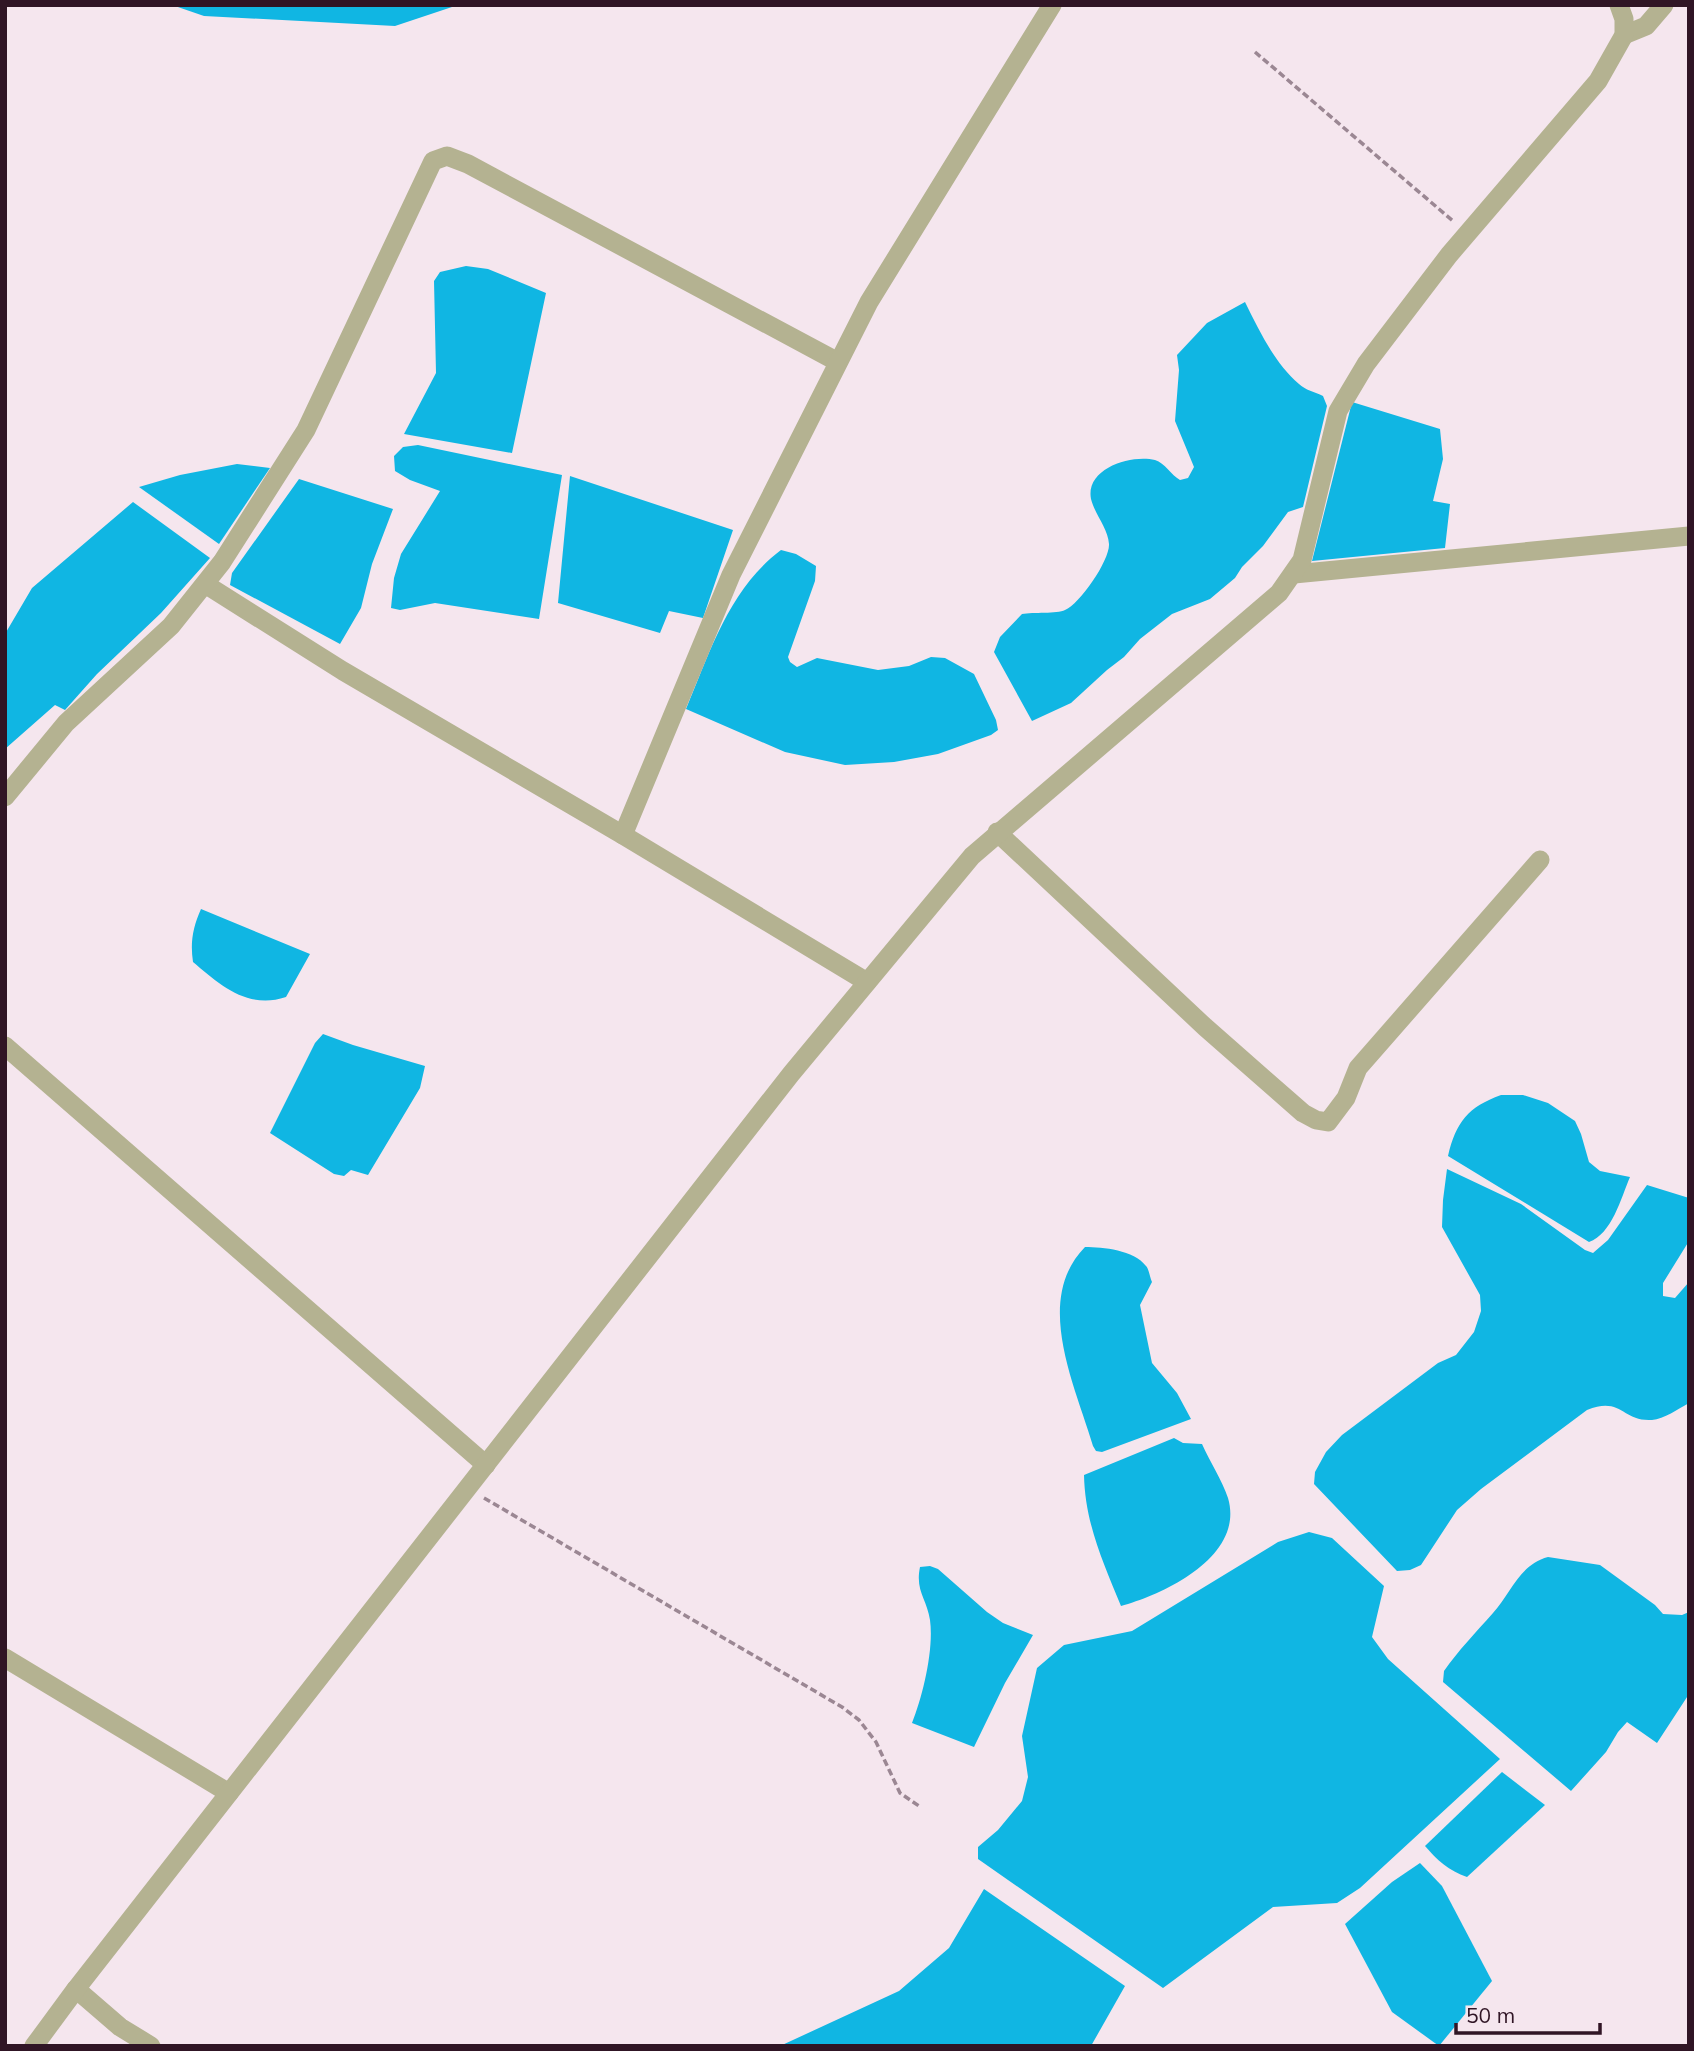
<svg xmlns="http://www.w3.org/2000/svg" width="1694" height="2051" viewBox="0 0 1694 2051" font-family="Mulish,sans-serif">
<style>
.water{fill:#10b6e3}
.lines{fill:none;stroke-linecap:round;stroke-linejoin:round}
.path{stroke:#9b8793;stroke-width:3.5;stroke-dasharray:7 3.5;stroke-linecap:butt}
.minor{stroke:#b4b291;stroke-width:19}
</style>
<rect width="100%" height="100%" fill="#f5e6ee"/>
<g class="water">
<polygon points="172,5 458,5 395,26 204,16"/>
<polygon points="466,266 488,269 546,293 512,453 404,434 436,373 434,281 440,272"/>
<path d="M1245 302C1259 330 1274 363 1299 384 1305 390 1315 392 1323 396L1327 406 1303 507 1288 512 1263 546 1242 567 1235 578 1210 599 1172 614 1140 639 1124 657 1107 670 1071 703 1032 721 994 652 1000 637 1022 614C1033 612 1057 614 1065 610 1080 604 1110 560 1109 544 1108 528 1095 515 1091 499 1085 468 1132 454 1155 460 1165 463 1171 475 1180 480L1188 478 1194 467 1175 421 1179 370 1177 355 1207 323Z"/>
<polygon points="1352,402 1440,429 1443,459 1433,501 1450,504 1445,548 1312,561"/>
<polygon points="418,445 562,475 539,619 435,603 400,610 391,608 394,578 401,554 440,491 410,480 395,471 394,456 403,447"/>
<polygon points="237,464 270,468 219,544 139,487 180,475"/>
<polygon points="570,476 733,530 703,618 669,611 660,633 558,603"/>
<polygon points="299,479 393,509 372,564 361,608 340,644 230,585 232,573"/>
<polygon points="133,502 210,558 161,613 97,674 65,710 55,705 5,749 5,634 32,588"/>
<path d="M781 550 796 554 816 566 815 581 788 657 790 662 797 667 817 658 878 670 909 666 931 657 945 658 974 674 996 720 998 730 991 735 938 754 894 762 845 765 785 752 686 709C710 652 729 589 781 550Z"/>
<path d="M201 909 310 954 286 997C248 1010 220 985 193 962 190 942 193 927 201 909Z"/>
<polygon points="323,1034 353,1045 425,1066 420,1088 368,1175 351,1170 344,1176 334,1174 270,1133 315,1043"/>
<path d="M1501 1095H1523L1548 1103 1575 1121 1581 1134 1589 1162 1600 1171 1630 1177C1621 1198 1612 1234 1589 1242L1448 1156C1456 1122 1468 1107 1501 1095Z"/>
<path d="M1447 1169 1521 1204 1585 1250 1593 1253 1608 1240 1647 1185 1689 1198V1241L1663 1283V1296L1675 1298 1689 1282V1403C1678 1409 1664 1419 1652 1420 1622 1422 1622 1396 1587 1410L1481 1489 1457 1510 1421 1565 1410 1570 1397 1571 1314 1484 1315 1472 1326 1452 1342 1435 1438 1363 1456 1355 1474 1332 1481 1311 1480 1295 1442 1227 1443 1200Z"/>
<path d="M1085 1247C1103 1247 1134 1250 1146 1266 1149 1269 1150 1278 1152 1282L1140 1305 1152 1363 1177 1393 1191 1419 1102 1452 1096 1451 1093 1446C1075 1385 1033 1300 1085 1247Z"/>
<path d="M1174 1438 1183 1443 1202 1444C1210 1462 1222 1480 1228 1498 1245 1556 1165 1594 1121 1606 1103 1562 1085 1523 1084 1475Z"/>
<polygon points="1309,1532 1332,1538 1384,1586 1372,1637 1388,1659 1500,1759 1360,1888 1337,1903 1273,1907 1163,1988 978,1859 978,1847 998,1830 1022,1801 1028,1777 1022,1736 1037,1668 1064,1645 1132,1631 1278,1542"/>
<path d="M1548 1557 1600 1565 1655 1605 1663 1614 1682 1615 1689 1612V1694L1657 1743 1627 1722 1618 1732 1606 1752 1571 1791 1443 1682 1444 1671C1458 1651 1476 1632 1493 1613 1511 1593 1520 1564 1548 1557Z"/>
<path d="M930 1566 938 1569 987 1612 1003 1623 1033 1635 1005 1683 974 1747 912 1723C923 1696 934 1649 930 1620 927 1599 915 1591 920 1567Z"/>
<path d="M1502 1772 1545 1805 1467 1877C1449 1871 1437 1860 1425 1846Z"/>
<polygon points="1420,1863 1442,1886 1492,1981 1439,2046 1392,2012 1345,1924 1392,1882"/>
<polygon points="984,1889 1125,1986 1091,2046 780,2046 899,1991 949,1948"/>
</g>
<g class="lines">
<g class="path">
<polyline points="1255,52 1453,221"/>
<polyline points="484,1498 842,1707 859,1720 876,1742 900,1793 919,1806"/>
</g>
<g class="minor">
<polyline points="1624,35 1646,26 1664,5"/>
<polyline points="1294,574 1689,536"/>
<polyline points="205,584 343,671 623,835 867,982"/>
<polyline points="5,797 66,723 171,626 222,562 306,430 433,161 447,156 468,164 838,362"/>
<polyline points="997,832 1205,1027 1303,1113 1316,1120 1328,1122 1346,1098 1358,1068 1540,860"/>
<polyline points="623,835 731,575 869,302 1052,5"/>
<polyline points="5,1046 486,1465"/>
<polyline points="5,1658 229,1793"/>
<polyline points="76,1989 120,2027 151,2046"/>
<polyline points="34,2046 76,1989 791,1074 972,856 1279,593 1302,560 1338,411 1366,364 1449,255 1598,81 1624,35 1624,19 1619,5"/>
</g>
</g>
<rect width="1694" height="2051" fill="none" stroke="#301525" stroke-width="14"/>
<path d="M1456 2023v10h144v-10" fill="none" stroke="#301525" stroke-width="3.5"/>
<text x="1466" y="2023" font-size="21" fill="#301525" stroke="#f5e6ee" stroke-width="5" paint-order="stroke">50 m</text>
</svg>
